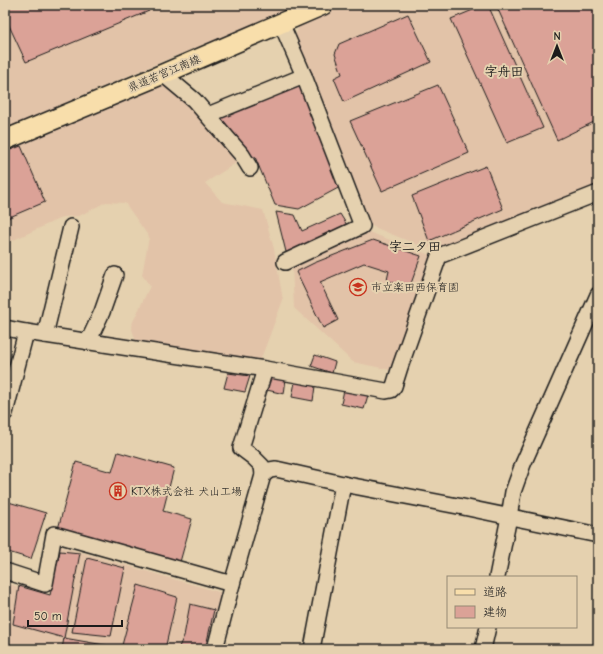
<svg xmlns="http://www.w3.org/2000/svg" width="603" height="654" viewBox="0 0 603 654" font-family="'Comic Neue','Klee One',sans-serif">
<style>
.built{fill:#e2c3a8}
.building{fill:#dba297;stroke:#1c1c1c}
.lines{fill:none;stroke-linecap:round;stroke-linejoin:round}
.minor-casing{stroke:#1c1c1c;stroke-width:18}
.major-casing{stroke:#1c1c1c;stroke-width:22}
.minor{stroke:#e5d1af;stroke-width:15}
.major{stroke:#f8deab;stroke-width:19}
.labels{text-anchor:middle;stroke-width:4;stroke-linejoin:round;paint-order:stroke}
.street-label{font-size:11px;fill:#1c1c1c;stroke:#e5d1af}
.poi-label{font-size:11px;fill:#1c1c1c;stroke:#e5d1af;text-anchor:start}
.quarter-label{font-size:13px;font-weight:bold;fill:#1c1c1c;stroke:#e5d1af}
</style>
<rect width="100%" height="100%" fill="#e5d1af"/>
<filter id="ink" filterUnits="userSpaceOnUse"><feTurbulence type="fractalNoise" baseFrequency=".025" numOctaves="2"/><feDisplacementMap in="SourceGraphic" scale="8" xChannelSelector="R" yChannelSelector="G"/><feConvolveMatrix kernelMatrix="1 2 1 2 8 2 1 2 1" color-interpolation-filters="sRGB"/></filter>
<g filter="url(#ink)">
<g class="built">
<polygon points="5,5 299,5 149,67 5,129"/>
<polygon points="347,5 598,5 598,189 437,248 423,247 369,225 295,36 300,24"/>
<polygon points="166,80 239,161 205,183 222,202 263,210 274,249 283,300 260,361 137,345 131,326 150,286 142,275 149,237 125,203 106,202 79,216 63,217 5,244 5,150"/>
<polygon points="366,231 433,256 391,370 353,362 294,308 292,266"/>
<polygon points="52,544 222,593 209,649 5,649 5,583 50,595"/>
</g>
<g class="building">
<polygon points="5,5 146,5 149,11 26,62 5,17"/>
<polygon points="485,5 488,5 543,128 507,143 451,19"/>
<polygon points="496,5 598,5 598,120 557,140"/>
<polygon points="408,14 431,62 344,102 334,78 342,74 335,54 339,44"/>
<polygon points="301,84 342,186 299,209 275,205 255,157 250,157 232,131 221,118"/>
<polygon points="438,85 469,153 382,191 350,121"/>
<polygon points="21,146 45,202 5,219 5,152"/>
<polygon points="486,166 503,209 429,241 412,196"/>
<polygon points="276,212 295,215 302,231 340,214 350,230 287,256"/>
<polygon points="373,240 421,256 409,289 387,280 389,271 364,263 320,282 338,320 323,328 296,272 314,263"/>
<polygon points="315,355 335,362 332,373 311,366"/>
<polygon points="228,373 250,376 245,392 224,388"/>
<polygon points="269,377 286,379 284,394 267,390"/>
<polygon points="295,382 315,386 313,401 292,397"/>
<polygon points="344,390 368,395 364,409 341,404"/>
<polygon points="118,452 174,468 163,511 192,519 180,562 58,529 76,462 112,472"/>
<polygon points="5,501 46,513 31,559 5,551"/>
<polygon points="60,551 80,553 64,638 13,624 19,586 50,595"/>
<polygon points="87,558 125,568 111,636 72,632"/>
<polygon points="138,585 177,597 165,649 121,649"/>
<polygon points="190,604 214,610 206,646 204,649 178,649 184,636"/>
<polygon points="64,638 110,646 110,649 62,649"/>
</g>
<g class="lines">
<g class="minor-casing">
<g id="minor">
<polyline points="281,23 304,76 362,226 285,262"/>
<polyline points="163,74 194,100 242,155 250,168"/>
<polyline points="208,115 304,76"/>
<polyline points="5,328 26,332 265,369 386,391 391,390 394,386 400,367 439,256 598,193"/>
<polyline points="45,335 71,227"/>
<polyline points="88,342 102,312 115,275"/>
<polyline points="5,413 26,332"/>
<polyline points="263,475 270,470 276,469 343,484 463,507 598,535"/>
<polyline points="5,571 45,584 54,534 232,584"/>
<polyline points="497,577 509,517 513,492 523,464 598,295"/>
<polyline points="215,649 232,584 263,475 262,466 253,457 241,448 265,369"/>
<polyline points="312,649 343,484"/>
<polyline points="483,649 488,627"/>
</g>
</g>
<g class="major-casing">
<polyline id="major" points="5,140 163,74 323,5"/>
</g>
<use href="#minor" class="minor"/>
<use href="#major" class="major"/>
</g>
</g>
<defs>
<g id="school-ring" transform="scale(0.9)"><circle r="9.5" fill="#e5d1af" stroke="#c8321e" stroke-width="1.5"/><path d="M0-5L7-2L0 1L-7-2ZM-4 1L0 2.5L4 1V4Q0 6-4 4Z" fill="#c8321e"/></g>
<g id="building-ring" transform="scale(0.9)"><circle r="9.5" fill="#e5d1af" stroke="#c8321e" stroke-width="1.5"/><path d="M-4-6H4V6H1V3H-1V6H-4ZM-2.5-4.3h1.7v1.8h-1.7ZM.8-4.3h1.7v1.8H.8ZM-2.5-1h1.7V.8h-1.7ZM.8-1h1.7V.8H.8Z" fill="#c8321e"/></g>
</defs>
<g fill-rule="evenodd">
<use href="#school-ring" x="358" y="287"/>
<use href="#building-ring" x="118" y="491"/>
</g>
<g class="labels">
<g class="street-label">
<text transform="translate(164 73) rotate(-23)" y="4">県道若宮江南線</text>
</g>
<g class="poi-label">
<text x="371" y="291">市立楽田西保育園</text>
<text x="131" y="495">KTX株式会社 犬山工場</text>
</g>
<g class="quarter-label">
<text x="504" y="76">字舟田</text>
<text x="415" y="251">字二タ田</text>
</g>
</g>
<rect width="603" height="654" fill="none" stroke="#e5d1af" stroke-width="20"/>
<rect x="10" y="10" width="583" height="634" fill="none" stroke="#1c1c1c" stroke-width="1.5" filter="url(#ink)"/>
<rect x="447" y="576" width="130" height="52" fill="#e5d1af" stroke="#958974"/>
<rect x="455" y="589" width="20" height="6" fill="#f8deab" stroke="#958974"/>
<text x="483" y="596" font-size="12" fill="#1c1c1c">道路</text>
<rect x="455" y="606" width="20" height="12" fill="#dba297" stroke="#958974"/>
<text x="483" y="616" font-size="12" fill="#1c1c1c">建物</text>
<g transform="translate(557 46)" stroke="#e5d1af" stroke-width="3" paint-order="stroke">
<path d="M0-3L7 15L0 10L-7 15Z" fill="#1c1c1c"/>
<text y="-6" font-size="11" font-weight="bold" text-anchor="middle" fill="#1c1c1c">N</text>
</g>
<path d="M28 620v6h94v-6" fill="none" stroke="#1c1c1c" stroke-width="2"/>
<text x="34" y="620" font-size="12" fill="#1c1c1c" stroke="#e5d1af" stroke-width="3" paint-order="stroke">50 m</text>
</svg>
